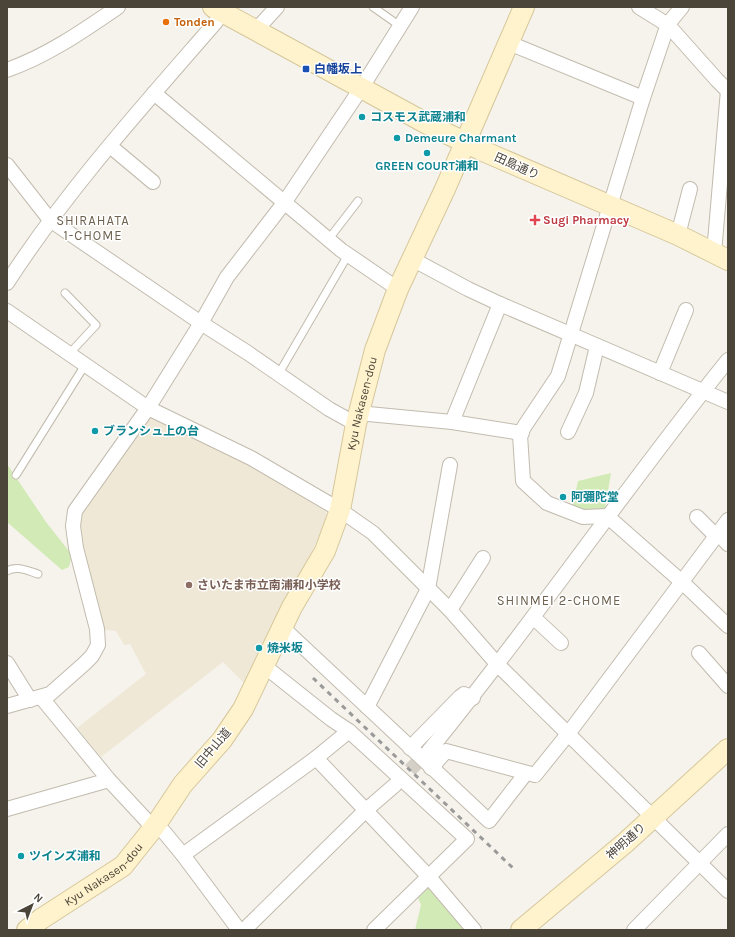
<svg xmlns="http://www.w3.org/2000/svg" width="735" height="937" viewBox="0 0 735 937" font-family="Karla,'Noto Sans JP',sans-serif">
<style>
.education{fill:#efe8d6}
.green{fill:#d2eab5}
.lines{fill:none;stroke-linecap:round;stroke-linejoin:round}
.street-tunnel{stroke:#d4d0c8;stroke-width:14;stroke-dasharray:14 7;stroke-linecap:butt}
.lane-casing{stroke:#c2bbae;stroke-width:9}
.street-casing{stroke:#c2bbae;stroke-width:16}
.secondary-casing{stroke:#d6c79b;stroke-width:22}
.lane{stroke:#fff;stroke-width:7}
.street{stroke:#fff;stroke-width:14}
.secondary{stroke:#fff3cd;stroke-width:20}
.rail{stroke:#9a9a9a;stroke-width:3;stroke-dasharray:5 5;stroke-linecap:butt}
.food-dot{fill:#e8710a;stroke:#fff;stroke-width:1.5}
.transit-dot{fill:#1a4fb4;stroke:#fff;stroke-width:1.5}
.culture-dot{fill:#0f9aa8;stroke:#fff;stroke-width:1.5}
.health-dot{fill:#e0444e;stroke:#fff;stroke-width:1.5}
.education-dot{fill:#8d6e63;stroke:#fff;stroke-width:1.5}
.labels{text-anchor:middle;stroke-width:3;stroke-linejoin:round;paint-order:stroke}
.food-label{font-size:12px;font-weight:bold;fill:#c56008;stroke:#fff;text-anchor:start}
.transit-label{font-size:12px;font-weight:bold;fill:#164399;stroke:#fff;text-anchor:start}
.culture-label{font-size:12px;font-weight:bold;fill:#0d838f;stroke:#fff;text-anchor:start}
.street-label{font-size:12px;fill:#4b4439;stroke:#fff}
.health-label{font-size:12px;font-weight:bold;fill:#be3a42;stroke:#fff;text-anchor:start}
.education-label{font-size:12px;font-weight:bold;fill:#785e54;stroke:#fff;text-anchor:start}
.neighbourhood-label{font-size:13px;letter-spacing:1px;fill:#6e6250;stroke:#fff}
</style>
<rect width="100%" height="100%" fill="#f6f3ec"/>
<polygon class="education" points="154,415 235,457 325,509 327,519 306,564 281,606 271,626 256,666 246,685 223,662 101,757 77,728 146,674 130,644 124,645 116,631 97,629 75,511 147,417"/>
<g class="green">
<polygon points="7,464 46,522 72,555 69,567 62,570 7,522"/>
<polygon points="611,473 605,508 582,511 572,508 578,481"/>
<polygon points="430,886 469,930 415,930 421,905 418,898"/>
</g>
<g class="lines">
<polyline class="street-tunnel" points="395,785 428,752"/>
<g class="lane-casing">
<g id="lane">
<polyline points="373,7 400,26"/>
<polyline points="328,240 358,201"/>
<polyline points="65,293 96,325 69,354"/>
<polyline points="278,375 348,255"/>
<polyline points="16,475 85,365"/>
<path d="M7 571C17 565 28 571 38 574"/>
</g>
</g>
<g class="street-casing">
<g id="street">
<polyline points="639,7 668,25 717,80 728,91"/>
<polyline points="682,7 668,24 643,98 558,376 524,427 520,435 523,481 547,503 583,517 607,516 682,582 728,626"/>
<polyline points="256,30 277,7"/>
<polyline points="509,43 643,98"/>
<path d="M7 70C47 56 83 31 118 7"/>
<polyline points="154,93 341,250 398,289"/>
<polyline points="110,146 153,182"/>
<polyline points="7,165 50,220 201,323 248,353 329,409 356,424"/>
<polyline points="678,235 690,189"/>
<polyline points="714,253 728,90"/>
<polyline points="412,259 468,289 500,304 728,402"/>
<path d="M7 283C67 190 143 106 215 23L223 12"/>
<polyline points="7,311 148,408 251,458 340,510 373,533 450,610 498,665 728,891"/>
<polyline points="660,373 686,310"/>
<polyline points="358,413 452,422 522,433"/>
<polyline points="452,422 500,304"/>
<polyline points="568,432 586,393 597,346"/>
<polyline points="697,517 716,536"/>
<polyline points="718,533 728,544"/>
<polyline points="450,610 483,558"/>
<polyline points="533,617 561,643"/>
<polyline points="282,627 489,821 526,773"/>
<polyline points="699,653 728,686"/>
<polyline points="7,663 30,700"/>
<polyline points="263,665 331,719 349,731 467,839 374,930"/>
<polyline points="41,697 109,780 147,821 164,832 183,855 239,930"/>
<polyline points="7,706 50,694 84,664 92,656 98,645 97,629 76,548 73,526 75,511 148,408 201,323 227,277 284,203 362,87 412,7"/>
<polyline points="367,707 428,589 450,465"/>
<polyline points="410,748 460,697 464,694 473,698"/>
<path d="M428 752C532 625 625 488 728 360"/>
<polyline points="316,758 429,877 474,930"/>
<polyline points="431,768 446,751 535,775 568,734 728,520"/>
<polyline points="7,809 109,780"/>
<polyline points="183,855 316,758 349,731"/>
<polyline points="244,930 366,810 395,785"/>
<polyline points="634,930 728,834"/>
</g>
</g>
<g class="secondary-casing">
<g id="secondary">
<polyline points="213,7 431,126 483,151 678,235 728,260"/>
<path id="s1" d="M27 930 41 919 123 866 155 826 183 784 222 740 243 709 292 607 325 551 340 510 356 424 375 350 398 289 445 189 524 7"/>
<polyline points="521,930 625,843 728,749"/>
</g>
</g>
<use href="#lane" class="lane"/>
<use href="#street" class="street"/>
<use href="#secondary" class="secondary"/>
<polyline class="rail" points="313,678 514,869"/>
</g>
<circle class="food-dot" cx="166" cy="22" r="4"/>
<rect class="transit-dot" x="302" y="65" width="8" height="8" rx="2"/>
<g class="culture-dot">
<circle cx="362" cy="117" r="4"/>
<circle cx="397" cy="138" r="4"/>
<circle cx="427" cy="153" r="4"/>
<circle cx="95" cy="431" r="4"/>
<circle cx="563" cy="497" r="4"/>
<circle cx="259" cy="648" r="4"/>
<circle cx="21" cy="856" r="4"/>
</g>
<path class="health-dot" d="M533 214h4v4h4v4h-4v4h-4v-4h-4v-4h4z"/>
<circle class="education-dot" cx="189" cy="585" r="4"/>
<g class="labels">
<g class="food-label">
<text x="174" y="26">Tonden</text>
</g>
<g class="transit-label">
<text x="314" y="73">白幡坂上</text>
</g>
<g class="culture-label">
<text x="370" y="121">コスモス武蔵浦和</text>
<text x="405" y="142">Demeure Charmant</text>
<text x="427" y="170" text-anchor="middle">GREEN COURT浦和</text>
<text x="103" y="435">ブランシュ上の台</text>
<text x="571" y="501">阿彌陀堂</text>
<text x="267" y="652">焼米坂</text>
<text x="29" y="860">ツインズ浦和</text>
</g>
<g class="street-label">
<text transform="translate(517 166) rotate(24)" y="4">田島通り</text>
<text dy="4" stroke="none"><textPath href="#s1" startOffset="644">Kyu Nakasen-dou</textPath></text>
<text transform="translate(213 748) rotate(-50)" y="4">旧中山道</text>
<text transform="translate(626 841) rotate(-42)" y="4">神明通り</text>
<text dy="4" stroke="none"><textPath href="#s1" startOffset="95">Kyu Nakasen-dou</textPath></text>
</g>
<g class="health-label">
<text x="543" y="224">Sugi Pharmacy</text>
</g>
<g class="education-label">
<text x="197" y="589">さいたま市立南浦和小学校</text>
</g>
<g class="neighbourhood-label">
<text x="93" y="225">SHIRAHATA<tspan x="93" dy="15">1-CHOME</tspan></text>
<text x="559" y="605">SHINMEI 2-CHOME</text>
</g>
</g>
<rect width="735" height="937" fill="none" stroke="#4b4439" stroke-width="16"/>
<g transform="translate(32 905) rotate(42)" stroke="#ffffff" stroke-width="3" paint-order="stroke">
<path d="M0-3L7 15L0 10L-7 15Z" fill="#4b4439"/>
<text y="-6" font-size="11" font-weight="bold" text-anchor="middle" fill="#4b4439">N</text>
</g>
</svg>
